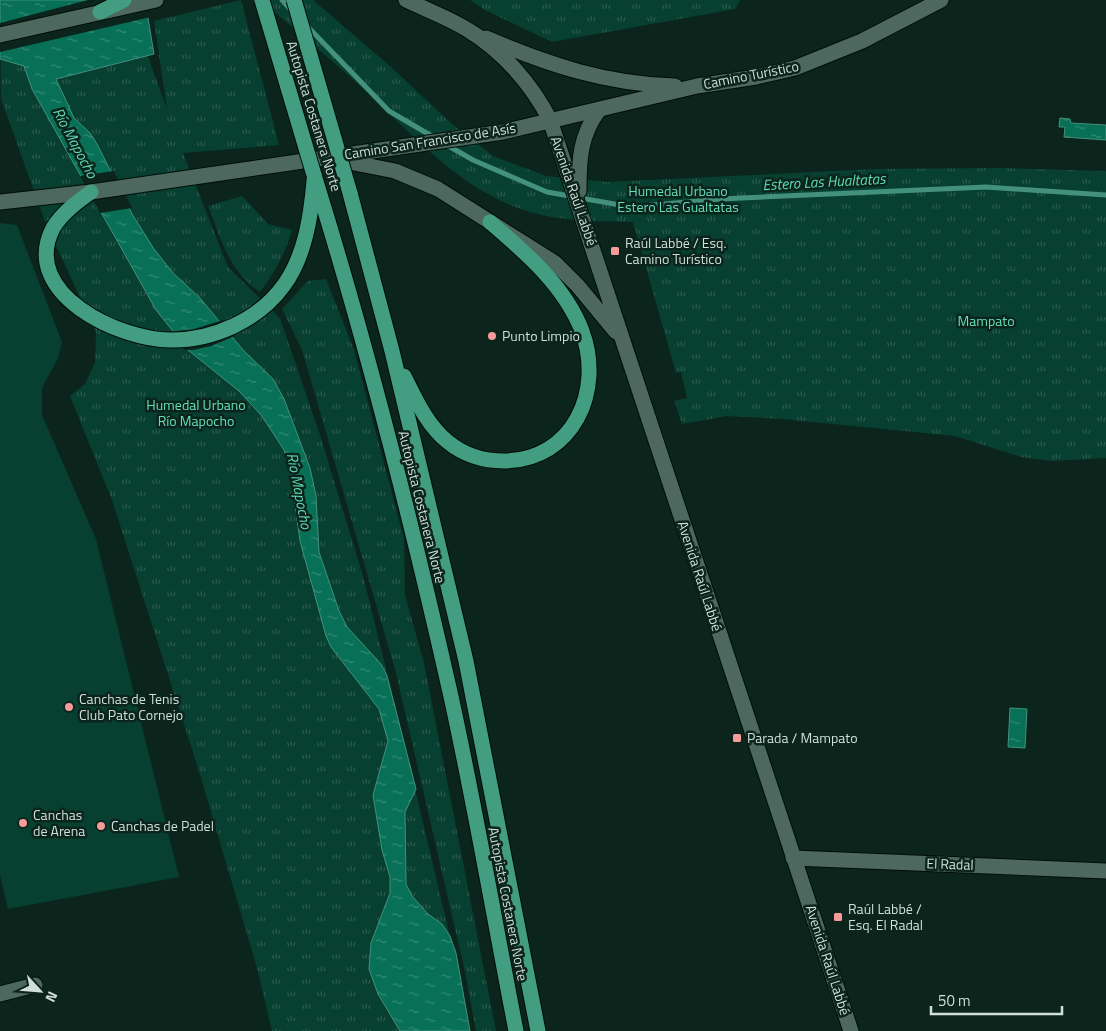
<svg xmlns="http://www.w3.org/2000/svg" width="1106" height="1031" viewBox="0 0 1106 1031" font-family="'Titillium Web',sans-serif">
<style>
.grass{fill:url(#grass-tufts)}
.pitch{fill:#073f30}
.water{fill:url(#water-ripples);stroke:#43917d}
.pier{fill:#0b251c}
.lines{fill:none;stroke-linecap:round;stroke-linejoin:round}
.stream{stroke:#43917d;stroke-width:5}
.street-casing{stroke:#000e07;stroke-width:17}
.secondary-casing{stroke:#000e07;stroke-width:17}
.highway-casing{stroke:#000e07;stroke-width:17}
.street{stroke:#4d685e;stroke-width:15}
.secondary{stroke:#4d685e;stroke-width:15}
.highway{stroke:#439d81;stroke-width:15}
.highway-bridge-casing{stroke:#000e07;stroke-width:17;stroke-linecap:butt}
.highway-bridge{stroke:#439d81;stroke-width:15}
.poi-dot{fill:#f59b9b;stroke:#0b251c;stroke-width:2}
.labels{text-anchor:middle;stroke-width:5;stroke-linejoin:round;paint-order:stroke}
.street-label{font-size:14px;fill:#d0dfd9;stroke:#0b251c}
.park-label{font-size:14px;fill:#63deb7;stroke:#0b251c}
.poi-label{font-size:14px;fill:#d0dfd9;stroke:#0b251c;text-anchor:start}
.water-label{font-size:15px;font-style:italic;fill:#5fdbb4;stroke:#0b251c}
</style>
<defs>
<pattern id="grass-tufts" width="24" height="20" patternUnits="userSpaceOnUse" patternTransform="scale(1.25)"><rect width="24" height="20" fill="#073f30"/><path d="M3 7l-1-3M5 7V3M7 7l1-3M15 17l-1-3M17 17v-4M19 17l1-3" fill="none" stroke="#2a5a4d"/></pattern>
<pattern id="water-ripples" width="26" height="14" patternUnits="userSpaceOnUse" patternTransform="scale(1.25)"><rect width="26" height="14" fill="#077056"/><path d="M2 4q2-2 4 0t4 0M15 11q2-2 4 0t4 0" fill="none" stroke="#368b76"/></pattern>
</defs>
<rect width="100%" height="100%" fill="#0b251c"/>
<g class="grass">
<polygon points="0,0 141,37 167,109 154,21 241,0 279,145 183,153 228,267 280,318 320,435 363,576 397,713 461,983 468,1031 272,1031 257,968 199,771 112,500 70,396 85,384 95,362 96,332 46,224 1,99"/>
<path d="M260 0H313L391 67 451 123 493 156 546 176 608 182 877 169 1000 168 1106 171V458L1052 461 1021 457 955 436 783 419 727 416 682 424 674 401 687 398 681 372 676 373 633 222C595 221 558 222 521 209 458 187 414 136 366 91 332 60 296 30 260 0Z"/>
<polygon points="470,0 740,0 735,9 552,42 485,10"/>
<path d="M242 196 268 224 292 230C285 254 275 272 260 292 229 272 221 239 208 206Z"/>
<polygon points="326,279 354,350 404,539 405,595 424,663 496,1031 476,1031 465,972 396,673 302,350 282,309 308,281"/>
</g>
<polygon class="pitch" points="0,223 17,225 62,342 58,358 42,388 42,415 96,539 179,877 8,909 0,875"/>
<g class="water">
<polygon points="0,0 145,0 154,54 56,79 74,118 90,133 97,144 132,214 154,249 173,273 200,298 243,350 273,379 284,399 310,468 316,496 319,552 339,611 347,627 381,664 387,676 416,789 405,812 406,884 412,896 428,914 442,924 450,936 456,953 470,1031 400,1031 378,994 369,969 371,943 390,893 390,877 382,850 373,795 388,741 379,709 331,647 326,636 300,541 290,468 284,450 262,416 239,391 188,350 156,310 32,89 24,66 0,59"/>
<polygon points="1060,118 1070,119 1071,123 1106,125 1106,140 1064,137 1065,127 1059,127"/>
<polygon points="1010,708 1027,709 1025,748 1008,747"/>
</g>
<g class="pier">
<polygon points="88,0 148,0 151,17 0,52 0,23"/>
<polygon points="114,171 132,208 100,213 80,176"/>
<polygon points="223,320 235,336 211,346 193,350 184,350 169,332 194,329"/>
</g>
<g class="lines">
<g class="stream">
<polyline points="282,0 292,11"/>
<polyline points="307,26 389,111 435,138"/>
<polyline points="445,144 473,160 547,192 631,207 720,199 986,187 1106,195"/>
</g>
<g class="street-casing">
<g id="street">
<polyline points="793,858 1106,871"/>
<polyline points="0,994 35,985"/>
</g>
</g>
<g class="secondary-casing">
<g id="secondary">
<path d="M406 0C427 10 449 18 468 30 503 51 532 85 550 120L851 1031"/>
<polyline points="0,35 156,0"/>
<path d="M486 38C549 65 606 84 675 86"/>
<polyline points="339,160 395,171 438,189 555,263 578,286 616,332"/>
<path d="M579 191C579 160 580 135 599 110"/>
<polyline points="0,202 91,192 503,132 697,86 756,77 795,68 862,41 941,0"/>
</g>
</g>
<g class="highway-casing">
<g id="highway">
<polyline points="100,12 124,0"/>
<path d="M314 175C367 345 411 519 450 692 475 805 494 918 516 1031"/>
<path d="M91 192C77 202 62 213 53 228 19 294 121 341 172 340 214 340 259 320 284 285 305 256 311 216 314 181"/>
<polyline points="350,193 392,351 466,661 538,1031"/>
<path d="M404 376C416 400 427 425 448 442 464 455 484 461 504 461 574 460 604 390 582 331 565 286 525 252 490 222"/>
</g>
</g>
<use href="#street" class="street"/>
<use href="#secondary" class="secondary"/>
<use href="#highway" class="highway"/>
<g class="highway-bridge-casing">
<g id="highway-bridge">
<polyline points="262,0 314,175"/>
<polyline points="294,0 350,193"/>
</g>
</g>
<use href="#highway-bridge" class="highway-bridge"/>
</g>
<g class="poi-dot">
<rect x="610" y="246" width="10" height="10" rx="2.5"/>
<circle cx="492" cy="336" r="5"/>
<circle cx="69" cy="707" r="5"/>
<rect x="732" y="733" width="10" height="10" rx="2.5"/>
<circle cx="23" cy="823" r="5"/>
<circle cx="101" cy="826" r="5"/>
<rect x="833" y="912" width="10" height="10" rx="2.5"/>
</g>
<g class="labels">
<g class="street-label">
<text transform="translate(751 75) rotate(-11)" y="5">Camino Turístico</text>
<text transform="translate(314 116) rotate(73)" y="5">Autopista Costanera Norte</text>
<text transform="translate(430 141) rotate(-9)" y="5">Camino San Francisco de Asís</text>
<text transform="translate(574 191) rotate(71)" y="5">Avenida Raúl Labbé</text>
<text transform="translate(422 507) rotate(76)" y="5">Autopista Costanera Norte</text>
<text transform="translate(700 576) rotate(72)" y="5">Avenida Raúl Labbé</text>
<text transform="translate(950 864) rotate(2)" y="5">El Radal</text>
<text transform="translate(508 904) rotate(79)" y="5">Autopista Costanera Norte</text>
<text transform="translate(828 960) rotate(72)" y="5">Avenida Raúl Labbé</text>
</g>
<g class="park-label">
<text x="678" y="196">Humedal Urbano<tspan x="678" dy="16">Estero Las Gualtatas</tspan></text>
<text x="986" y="326">Mampato</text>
<text x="196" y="410">Humedal Urbano<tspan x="196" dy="16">Río Mapocho</tspan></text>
</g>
<g class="poi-label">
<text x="625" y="248">Raúl Labbé / Esq.<tspan x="625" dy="16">Camino Turístico</tspan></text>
<text x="502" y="341">Punto Limpio</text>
<text x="79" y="704">Canchas de Tenis<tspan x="79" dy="16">Club Pato Cornejo</tspan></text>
<text x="747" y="743">Parada / Mampato</text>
<text x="33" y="820">Canchas<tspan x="33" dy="16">de Arena</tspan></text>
<text x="111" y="831">Canchas de Padel</text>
<text x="848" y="914">Raúl Labbé /<tspan x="848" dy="16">Esq. El Radal</tspan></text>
</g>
<g class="water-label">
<text transform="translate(75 143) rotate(62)" y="5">Río Mapocho</text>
<text transform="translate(824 182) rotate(-3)" y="5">Estero Las Hualtatas</text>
<text transform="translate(299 491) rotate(79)" y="5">Río Mapocho</text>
</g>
</g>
<g transform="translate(40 991) rotate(116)" stroke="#0b251c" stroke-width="4" paint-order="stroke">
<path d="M0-4L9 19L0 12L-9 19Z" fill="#d0dfd9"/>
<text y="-8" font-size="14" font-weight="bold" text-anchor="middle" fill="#d0dfd9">N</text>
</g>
<path d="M931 1006v8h131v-8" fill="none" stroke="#d0dfd9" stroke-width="2.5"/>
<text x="938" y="1006" font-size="15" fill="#d0dfd9" stroke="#0b251c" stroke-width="4" paint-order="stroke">50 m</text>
</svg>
